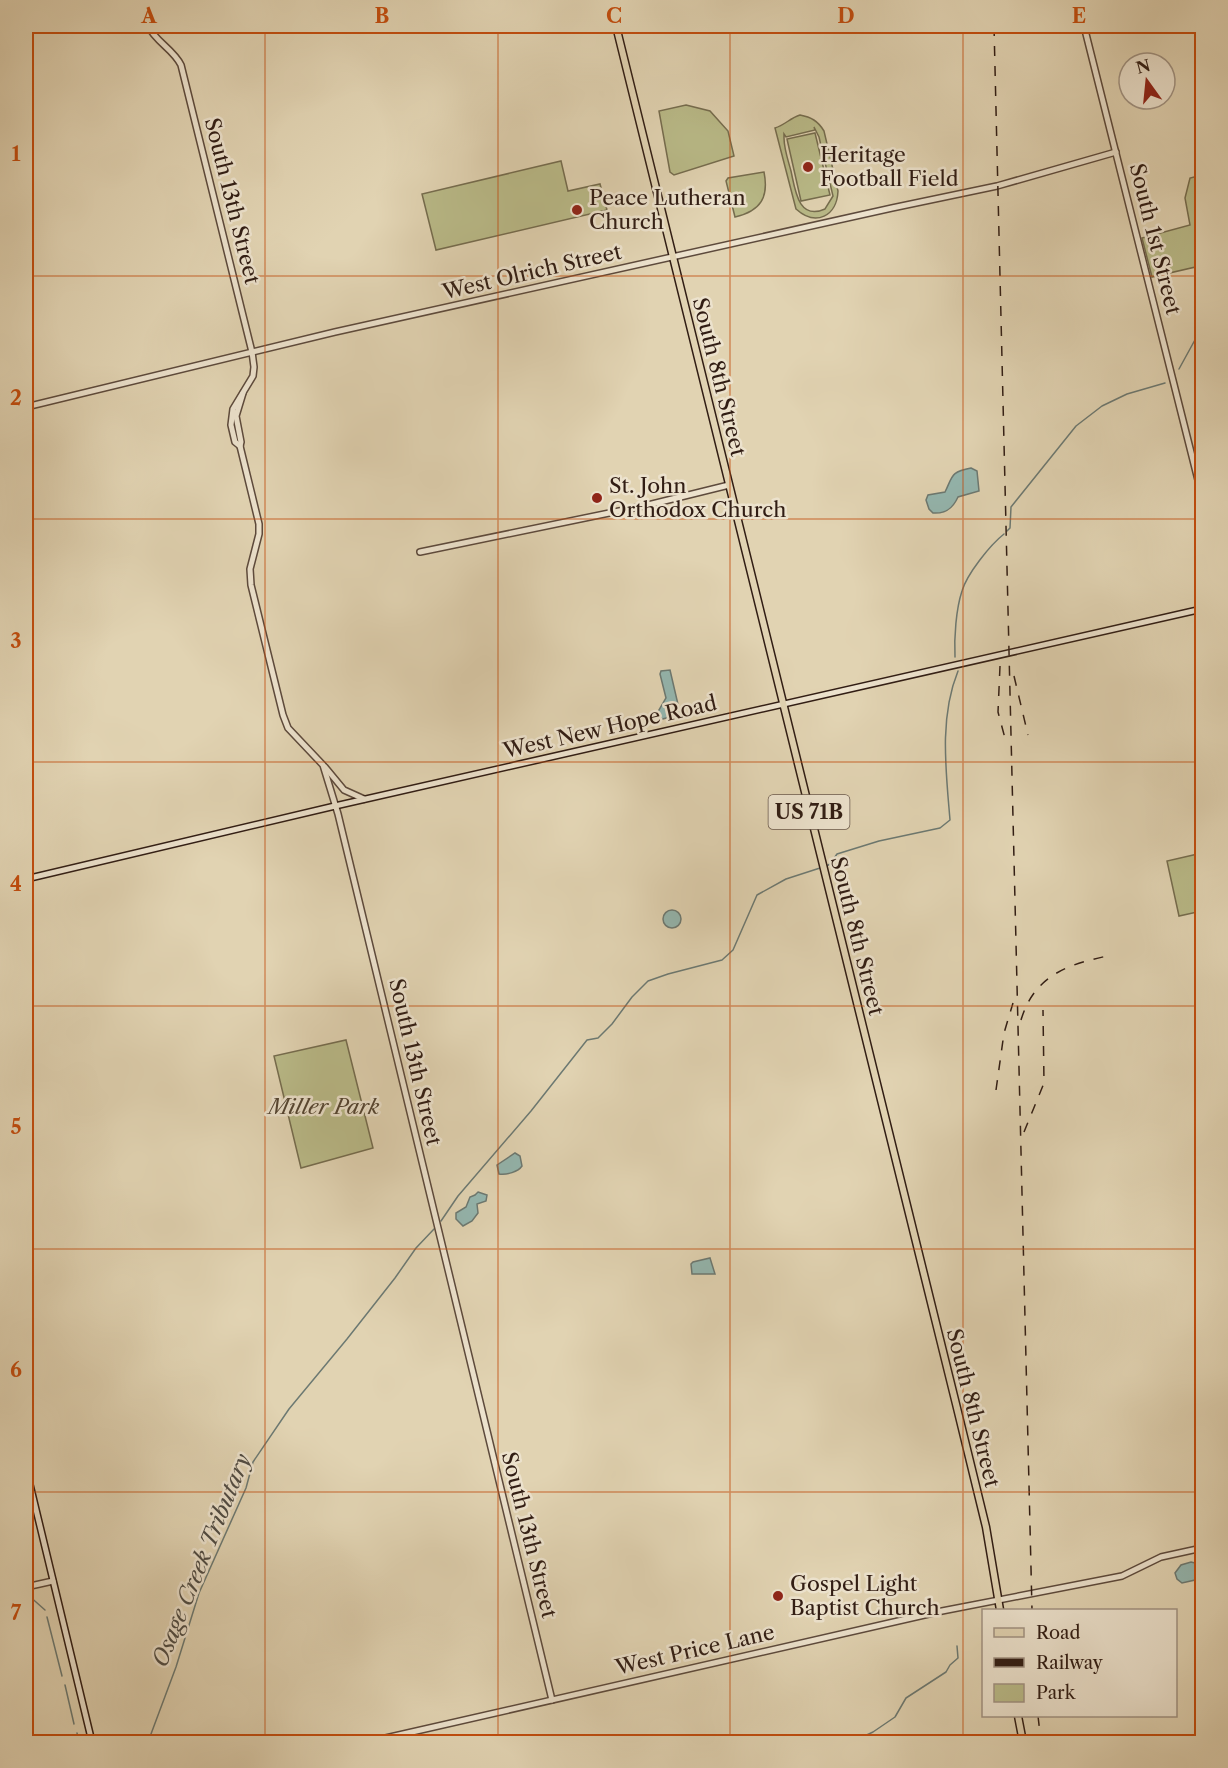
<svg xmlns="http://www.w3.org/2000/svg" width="1228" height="1768" viewBox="0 0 1228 1768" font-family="'Libre Caslon Text',serif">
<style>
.green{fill:#b9ba88;stroke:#756c4e;stroke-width:1.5;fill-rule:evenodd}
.water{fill:#94b7b0;stroke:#6c7972;stroke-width:1.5}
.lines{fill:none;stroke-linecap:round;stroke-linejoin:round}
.stream{stroke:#6c7972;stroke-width:1.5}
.tertiary-casing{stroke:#5d4a3c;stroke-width:8}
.secondary-casing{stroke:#311d14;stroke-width:8}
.primary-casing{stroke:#311d14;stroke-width:9}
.tertiary{stroke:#ece2cd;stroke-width:5}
.secondary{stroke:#ece2cd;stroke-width:5}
.primary{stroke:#e1d3b2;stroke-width:6}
.rail{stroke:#311d14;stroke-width:1.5;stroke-dasharray:10 10;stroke-linecap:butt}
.grid{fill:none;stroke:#c34d0e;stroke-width:1.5;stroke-opacity:0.55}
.poi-dot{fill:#8f2418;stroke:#ece2cd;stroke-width:2}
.labels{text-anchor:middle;stroke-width:5;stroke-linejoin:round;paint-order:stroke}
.shield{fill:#ece2cd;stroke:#69584c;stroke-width:1.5}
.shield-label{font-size:20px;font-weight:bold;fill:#311d14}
.poi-label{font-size:21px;fill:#311d14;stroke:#ece2cd;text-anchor:start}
.street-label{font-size:21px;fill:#311d14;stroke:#ece2cd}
.park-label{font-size:21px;font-style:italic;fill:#534431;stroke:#ece2cd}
.water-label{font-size:22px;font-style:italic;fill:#4f4b43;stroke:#ece2cd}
.neatline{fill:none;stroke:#c34d0e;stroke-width:2}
.grid-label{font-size:20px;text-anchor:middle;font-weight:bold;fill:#c34d0e}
</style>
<rect width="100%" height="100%" fill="#e1d3b2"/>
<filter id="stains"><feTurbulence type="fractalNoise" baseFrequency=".00333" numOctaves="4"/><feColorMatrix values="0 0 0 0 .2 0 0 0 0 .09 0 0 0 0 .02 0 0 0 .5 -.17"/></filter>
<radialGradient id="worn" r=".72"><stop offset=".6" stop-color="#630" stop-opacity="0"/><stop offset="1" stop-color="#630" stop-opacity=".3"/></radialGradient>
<g class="green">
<polygon points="686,105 710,111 728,131 734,156 674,175 670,172 659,111"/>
<path d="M800 115C811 117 818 121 824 131L838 191C837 216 816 227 796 209L775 128C785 125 790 118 800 115ZM814 127 819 137 833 196 825 209C798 221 795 189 791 171 788 160 784 149 784 138V134L786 137 815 130Z"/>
<polygon points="815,133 830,195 801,201 787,139"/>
<polygon points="561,161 568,191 600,184 607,210 436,250 422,194"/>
<path d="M764 172C769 197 761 211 735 217L726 181 728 178Z"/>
<polygon points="1202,175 1202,275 1200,266 1152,277 1142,238 1190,225 1185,198 1190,178"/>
<polygon points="1202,853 1202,911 1179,916 1167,861"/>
<polygon points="346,1040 373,1148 301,1168 274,1056"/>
</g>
<g class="water">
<path d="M971 468 977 471 979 491 958 497C953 508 946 514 933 513L929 509 926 500 928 495 945 492C953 476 950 472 971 468Z"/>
<polygon points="670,670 680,713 679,715 658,720 656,715 666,698 660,674 661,671"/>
<circle cx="672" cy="919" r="9"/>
<path d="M515 1153 520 1156 522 1166C518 1172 507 1175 499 1174L497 1165Z"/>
<polygon points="478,1192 487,1195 486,1201 477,1204 478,1213 472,1221 463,1226 456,1219 456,1213 466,1207 470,1197 475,1195"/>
<polygon points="710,1258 715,1274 692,1274 691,1264 693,1262"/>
<polygon points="1191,1562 1199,1564 1199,1575 1195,1580 1182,1583 1177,1579 1175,1573 1181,1565"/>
</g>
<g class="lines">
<g class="stream">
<polyline points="1179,369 1196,338 1202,331"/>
<polyline points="1007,531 1010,528 1011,507 1076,426 1102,406 1127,394 1165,383"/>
<path d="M955 657C954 638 956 609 962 591 967 574 990 545 1004 534"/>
<path d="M825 867 830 864 837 854 879 841 940 828 950 820C946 771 939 718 958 671"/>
<polyline points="441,1221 458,1196 531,1111 587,1040 598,1038 612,1024 632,997 648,981 668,974 722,960 733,950 757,895 786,879 820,868"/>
<polyline points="27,1594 45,1610"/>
<polyline points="47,1617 62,1676"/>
<polyline points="65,1685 74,1724"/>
<polyline points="77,1733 79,1742"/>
<polyline points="148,1742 176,1667 199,1593 246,1488 253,1462 289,1409 347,1339 395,1278 416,1248 434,1229"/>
<polyline points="852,1742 873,1732 895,1717 906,1698 946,1672 950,1665 958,1658 957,1646"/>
</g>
<g class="tertiary-casing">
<g id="tertiary">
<path d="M148 26C156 42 173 49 181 65L252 352 254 367 253 376 233 409 231 425 235 442 240 446"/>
<polyline points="1084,26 1202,496"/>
<polyline points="243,393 236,416 241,442 240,446 259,524 259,534 250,569 251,585 283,715 288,728 323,765 338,814 552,1700"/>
<polyline points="26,407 335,332 892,208 997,186 1116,152"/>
<polyline points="420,552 648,505 729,485"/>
<polyline points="325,767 344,790 364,799"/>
<polyline points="26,1587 53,1581"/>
<polyline points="368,1742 942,1611 1122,1576 1161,1557 1202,1548"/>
</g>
</g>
<g class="secondary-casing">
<g id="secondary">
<polyline points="26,879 335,806 1202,609"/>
<polyline points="26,1468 92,1742"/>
</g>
</g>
<g class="primary-casing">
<g id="primary">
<polyline points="616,26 956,1404 986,1527 1000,1610"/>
<polyline points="1018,1716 1023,1742"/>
</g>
</g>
<use href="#tertiary" class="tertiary"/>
<use href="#secondary" class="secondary"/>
<use href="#primary" class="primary"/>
<g class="rail">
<polyline points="994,26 1032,1610"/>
<polyline points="1000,666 998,712 1006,742"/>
<polyline points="1014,676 1028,735"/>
<path d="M1021 1020C1035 974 1069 964 1112 955"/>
<polyline points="996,1090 1004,1033 1013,1003"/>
<polyline points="1024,1132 1044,1083 1043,1010"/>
<polyline points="1038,1716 1041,1742"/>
</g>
</g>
<path class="grid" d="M265 26V1742M498 26V1742M730 26V1742M963 26V1742M26 276H1202M26 519H1202M26 762H1202M26 1006H1202M26 1249H1202M26 1492H1202"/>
<g class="poi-dot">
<circle cx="808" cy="167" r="6"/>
<circle cx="577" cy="210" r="6"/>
<circle cx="597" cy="498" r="6"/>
<circle cx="778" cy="1596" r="6"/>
</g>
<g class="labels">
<rect class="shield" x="768.5" y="795" width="81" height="34" rx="4.5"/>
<g class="shield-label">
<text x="809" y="819">US 71B</text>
</g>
<g class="poi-label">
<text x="820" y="162">Heritage<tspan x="820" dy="24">Football Field</tspan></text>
<text x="589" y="205">Peace Lutheran<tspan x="589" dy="24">Church</tspan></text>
<text x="609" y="493">St. John<tspan x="609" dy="24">Orthodox Church</tspan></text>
<text x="790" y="1591">Gospel Light<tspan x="790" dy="24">Baptist Church</tspan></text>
</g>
<g class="street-label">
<text transform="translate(232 201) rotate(76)" y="7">South 13th Street</text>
<text transform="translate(1155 239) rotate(76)" y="7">South 1st Street</text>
<text transform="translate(532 272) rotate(-13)" y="7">West Olrich Street</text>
<text transform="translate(719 377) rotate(76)" y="7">South 8th Street</text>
<text transform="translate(610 727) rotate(-13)" y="7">West New Hope Road</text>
<text transform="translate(857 936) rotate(76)" y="7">South 8th Street</text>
<text transform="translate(415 1062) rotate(77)" y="7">South 13th Street</text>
<text transform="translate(973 1408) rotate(76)" y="7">South 8th Street</text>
<text transform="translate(529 1535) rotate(76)" y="7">South 13th Street</text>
<text transform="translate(695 1650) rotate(-13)" y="7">West Price Lane</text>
</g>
<g class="park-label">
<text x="324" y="1114">Miller Park</text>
</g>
<g class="water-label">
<text transform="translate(201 1560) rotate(-68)" y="8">Osage Creek Tributary</text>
</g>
</g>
<rect width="1228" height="1768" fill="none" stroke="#e1d3b2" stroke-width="66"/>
<rect x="982" y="1609" width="195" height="108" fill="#ece2cd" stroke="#a19383" stroke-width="1.5"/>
<rect x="994" y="1628" width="30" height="9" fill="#e1d3b2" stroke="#a19383" stroke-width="1.5"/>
<text x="1036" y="1639" font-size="18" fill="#311d14">Road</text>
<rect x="994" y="1658" width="30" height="9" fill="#311d14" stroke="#a19383" stroke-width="1.5"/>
<text x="1036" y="1669" font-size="18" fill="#311d14">Railway</text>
<rect x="994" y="1684" width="30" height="18" fill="#b9ba88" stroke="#a19383" stroke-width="1.5"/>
<text x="1036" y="1699" font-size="18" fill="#311d14">Park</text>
<g transform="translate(1147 81) rotate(345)"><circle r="28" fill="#ece2cd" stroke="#a19383" stroke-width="1.5"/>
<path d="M0-4.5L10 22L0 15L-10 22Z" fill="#8f2418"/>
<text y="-9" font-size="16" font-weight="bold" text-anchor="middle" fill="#311d14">N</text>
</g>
<rect x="33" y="33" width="1162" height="1702" class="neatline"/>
<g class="grid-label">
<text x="149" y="23">A</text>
<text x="382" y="23">B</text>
<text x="614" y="23">C</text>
<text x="846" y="23">D</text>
<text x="1079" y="23">E</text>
<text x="16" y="161">1</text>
<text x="16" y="405">2</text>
<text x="16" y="648">3</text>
<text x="16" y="891">4</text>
<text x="16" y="1134">5</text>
<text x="16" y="1377">6</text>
<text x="16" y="1620">7</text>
</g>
<rect width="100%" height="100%" filter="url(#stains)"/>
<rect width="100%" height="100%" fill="url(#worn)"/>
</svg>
